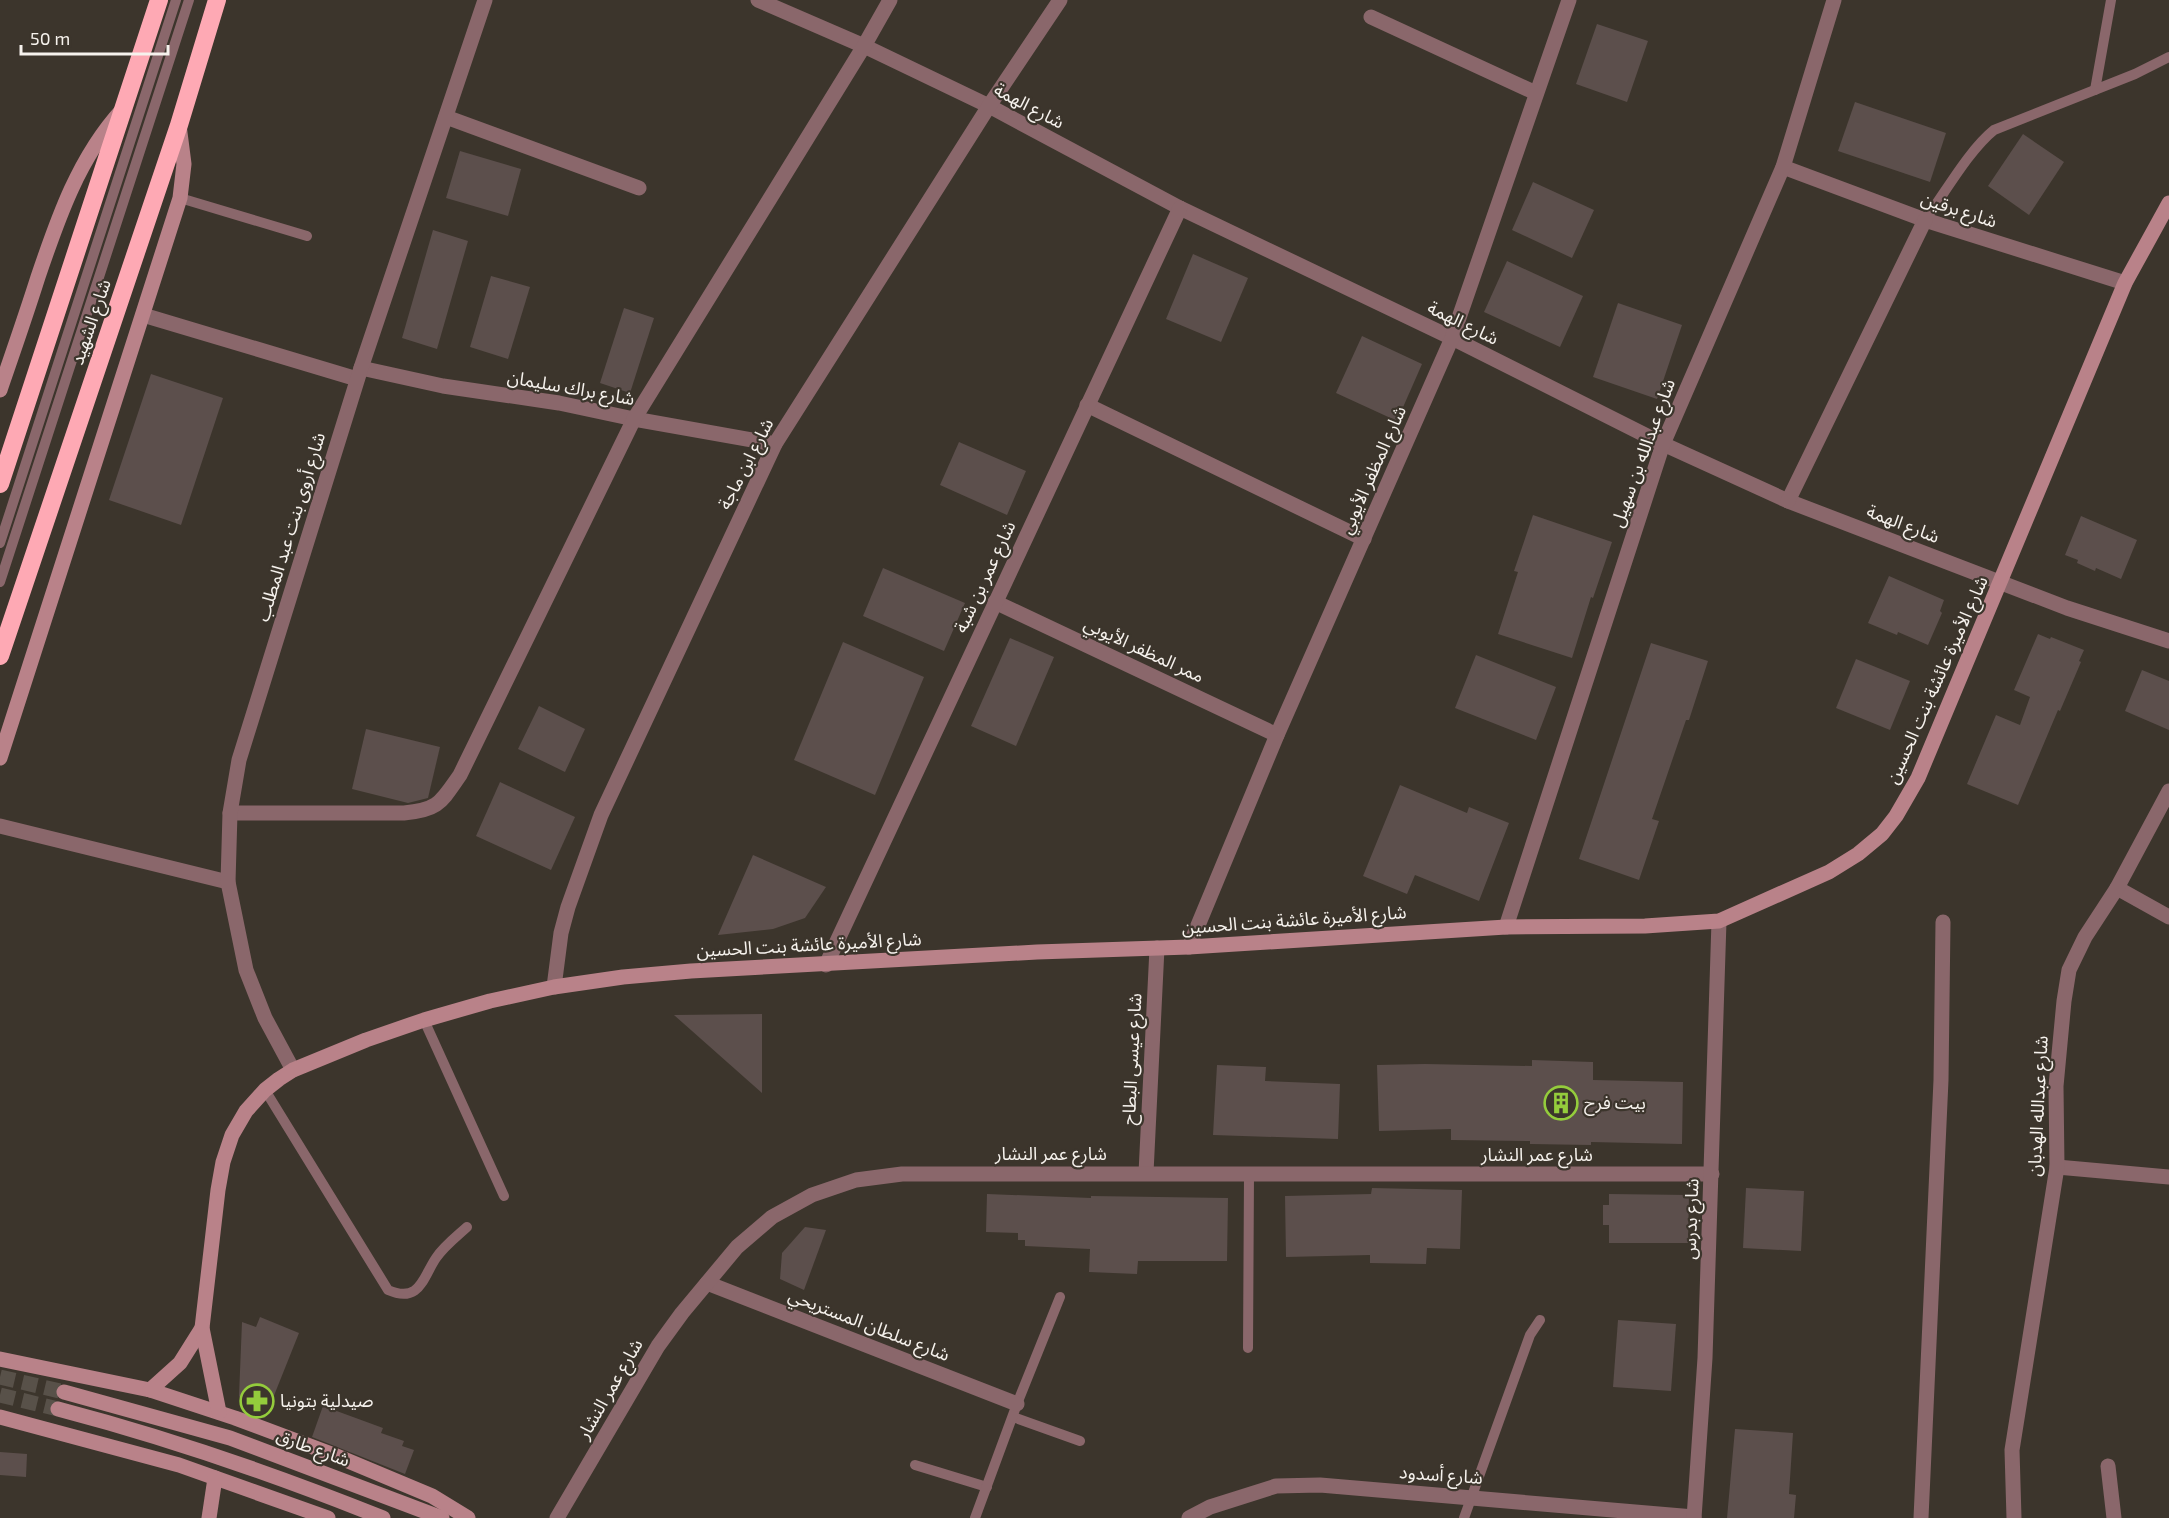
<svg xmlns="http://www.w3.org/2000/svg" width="2169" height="1518" viewBox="0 0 2169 1518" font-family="'Exo 2','Noto Sans Arabic',sans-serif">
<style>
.building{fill:#5c4f4c}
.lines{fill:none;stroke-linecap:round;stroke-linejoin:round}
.secondary-tunnel{stroke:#585149;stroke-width:15;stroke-dasharray:15 8;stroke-linecap:butt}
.lane{stroke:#8a676b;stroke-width:10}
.street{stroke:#8a676b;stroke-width:15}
.secondary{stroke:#b98289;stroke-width:15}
.highway{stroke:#fea9b4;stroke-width:18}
.labels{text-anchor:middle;stroke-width:4.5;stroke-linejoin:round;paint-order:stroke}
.street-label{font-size:18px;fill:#f6f2ed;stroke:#3c352c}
.poi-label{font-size:18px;fill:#f6f2ed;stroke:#3c352c;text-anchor:start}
</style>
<rect width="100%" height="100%" fill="#3c352c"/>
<g class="building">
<polygon points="1597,24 1648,41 1627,102 1576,84"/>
<polygon points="1855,102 1946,133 1930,182 1838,151"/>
<polygon points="2023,134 2064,162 2029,215 1988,186"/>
<polygon points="460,151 521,169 508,216 446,198"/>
<polygon points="1533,182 1594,210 1572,258 1512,230"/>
<polygon points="433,230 468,241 437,349 402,338"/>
<polygon points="1193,254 1248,278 1221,342 1166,319"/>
<polygon points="1507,261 1583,296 1560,347 1484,312"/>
<polygon points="491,276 530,287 508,359 470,347"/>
<polygon points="1618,303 1682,325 1657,399 1593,377"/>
<polygon points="624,308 654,318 630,393 600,383"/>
<polygon points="1362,336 1422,364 1397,421 1336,393"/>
<polygon points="151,374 223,398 181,525 109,500"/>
<polygon points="959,442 1026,471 1007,515 940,485"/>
<polygon points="1533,515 1612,542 1593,598 1591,597 1572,658 1498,634 1518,572 1514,571"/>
<polygon points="2081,516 2137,540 2121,579 2096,568 2095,571 2077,563 2078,560 2065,555"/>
<polygon points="883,568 965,603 944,651 863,616"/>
<polygon points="1889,576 1944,600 1940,611 1942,613 1928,645 1898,632 1897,635 1868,623"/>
<polygon points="2038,634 2050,639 2051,637 2084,650 2079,661 2081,662 2060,711 2058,710 2018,805 1967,784 1996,715 2020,725 2030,697 2014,690"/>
<polygon points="1010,638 1054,657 1016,746 971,726"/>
<polygon points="843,642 924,677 875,795 794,760"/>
<polygon points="1651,643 1708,661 1689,720 1686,720 1652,819 1659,821 1639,880 1579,859"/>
<polygon points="1476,655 1556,687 1536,740 1455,708"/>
<polygon points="1856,659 1910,681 1890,730 1836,708"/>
<polygon points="2142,670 2169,681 2169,730 2125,711"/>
<polygon points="539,706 585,729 565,772 518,749"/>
<polygon points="366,729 440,747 428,798 408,803 352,789"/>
<polygon points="500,782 575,817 551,870 476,836"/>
<polygon points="1400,785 1467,813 1469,807 1509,823 1479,901 1415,875 1407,894 1363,876"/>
<polygon points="753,855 826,887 805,918 773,929 718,935"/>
<polygon points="762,1014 762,1093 674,1015"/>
<polygon points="1532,1060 1593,1062 1593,1080 1683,1082 1682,1144 1591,1142 1591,1145 1530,1144 1530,1141 1451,1140 1451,1129 1379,1131 1377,1065 1425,1064 1532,1066"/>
<polygon points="1217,1065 1266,1067 1265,1081 1340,1084 1338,1139 1213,1135"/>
<polygon points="1372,1188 1462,1190 1460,1249 1427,1248 1426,1264 1370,1263 1370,1255 1286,1257 1285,1196 1371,1194"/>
<polygon points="1746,1188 1804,1191 1801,1251 1743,1248"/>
<polygon points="987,1194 1091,1198 1091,1196 1228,1198 1227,1261 1138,1261 1137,1274 1089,1272 1090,1249 1025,1246 1025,1240 1018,1240 1018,1233 986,1232"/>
<polygon points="1609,1194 1689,1195 1688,1243 1609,1243 1609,1225 1603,1225 1603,1205 1609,1205"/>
<polygon points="805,1227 826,1230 804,1290 780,1279 782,1253"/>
<polygon points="260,1317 299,1333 265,1418 248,1410 239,1396 242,1322 256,1327"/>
<polygon points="1618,1320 1676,1324 1671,1391 1613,1387"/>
<polygon points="323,1406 383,1428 381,1433 404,1441 402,1446 414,1450 405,1474 312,1437"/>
<polygon points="1735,1429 1793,1433 1789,1494 1796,1495 1794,1518 1727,1518"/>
<polygon points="0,1452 27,1454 26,1477 0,1475"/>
</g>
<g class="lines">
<g class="secondary-tunnel">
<polyline points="0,1377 64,1392"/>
<polyline points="0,1395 58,1409"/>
</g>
<g class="lane">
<polyline points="2095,90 2111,0"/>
<polyline points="180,198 307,236"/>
<path d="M1925 220C1945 193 1969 150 1994 130L2135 74 2169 57"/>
<polyline points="0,543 176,0"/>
<polyline points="0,582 189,0"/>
<polyline points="424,1020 504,1196"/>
<path d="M265 1090 388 1290C420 1304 423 1277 436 1258 444 1246 456 1237 467 1227"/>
<polyline points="1248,1348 1249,1175"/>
<polyline points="1013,1417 1080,1441"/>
<polyline points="915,1465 987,1487"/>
<polyline points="975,1518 1017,1404 1060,1297"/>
<polyline points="1464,1518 1530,1335 1540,1320"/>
</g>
<g class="street">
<polyline points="758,0 864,46 989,106 1180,208 1452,338 1663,444 1788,501 2067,608 2169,641"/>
<polyline points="1371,17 1536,93"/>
<polyline points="446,117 639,188"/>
<polyline points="1783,167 1925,220 2125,283"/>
<polyline points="143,315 357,379"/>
<polyline points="361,368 443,386 559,403 634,419 775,444"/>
<polyline points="1087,405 1364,539"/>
<polyline points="1788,501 1925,220"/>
<polyline points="995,602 1277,735"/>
<path d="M230 813H404C439 810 441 802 460 775L634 419 864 46 890 0"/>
<polyline points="0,826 228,882"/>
<polyline points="2117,888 2169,917"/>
<polyline points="1506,927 1663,444 1783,167 1834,0"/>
<polyline points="1189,947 1277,735 1452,338 1569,0"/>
<polyline points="826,965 1180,208"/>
<polyline points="554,987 561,933 568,907 601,815 775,444 989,106 1060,0"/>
<polyline points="293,1070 265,1018 246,970 228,882 230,813 239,760 361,368 485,0"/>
<polyline points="2057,1167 2169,1177"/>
<polyline points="1146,1173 1157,948"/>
<polyline points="707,1283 1017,1404"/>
<polyline points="2108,1466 2114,1518"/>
<polyline points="557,1518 658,1346 682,1313 737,1247 772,1217 812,1195 856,1180 902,1174 1712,1174"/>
<polyline points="1189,1518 1210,1507 1276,1486 1320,1485 1694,1517"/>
<polyline points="1694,1518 1705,1358 1719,921"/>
<polyline points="1921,1518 1941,1080 1943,922"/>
<polyline points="2014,1518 2012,1450 2057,1167 2056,1086 2064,1001 2069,970 2085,937 2117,888 2169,791"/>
</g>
<g class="secondary">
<path d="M0 390C13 352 26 315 38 277 58 218 79 157 122 110"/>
<polyline points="0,758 180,198 184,164 179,125"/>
<polyline points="0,1359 150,1390 235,1418 334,1455 432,1496 468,1518"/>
<polyline points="150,1390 180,1363 202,1328"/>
<polyline points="64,1392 230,1438 442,1518"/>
<path d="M58 1409C169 1438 276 1475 383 1518"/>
<polyline points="219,1412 202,1328 218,1190 223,1162 232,1135 246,1111 265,1090 279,1079 293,1070 366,1040 424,1020 490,1001 554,987 623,977 691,971 1037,952 1189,947 1506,927 1645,926 1719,921 1829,872 1858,854 1882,834 1896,816 1918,778 2125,283 2169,203"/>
<polyline points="0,1417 179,1465 328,1518"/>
<polyline points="209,1518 215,1478"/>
</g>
<g class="highway">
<polyline points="0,484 159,0"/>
<polyline points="0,656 179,125 217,0"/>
</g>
</g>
<defs>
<g id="building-ring" transform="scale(1.725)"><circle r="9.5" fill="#3c352c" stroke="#94cc3c" stroke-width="1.5"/><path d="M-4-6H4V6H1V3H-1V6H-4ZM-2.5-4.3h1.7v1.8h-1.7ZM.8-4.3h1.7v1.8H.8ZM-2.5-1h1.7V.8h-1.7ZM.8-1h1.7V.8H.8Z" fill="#94cc3c"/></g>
<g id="pharmacy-ring" transform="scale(1.725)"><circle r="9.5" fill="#3c352c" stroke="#94cc3c" stroke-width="1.5"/><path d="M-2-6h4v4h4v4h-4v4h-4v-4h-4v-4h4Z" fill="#94cc3c"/></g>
</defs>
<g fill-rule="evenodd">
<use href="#building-ring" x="1561" y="1103"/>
<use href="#pharmacy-ring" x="257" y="1401"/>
</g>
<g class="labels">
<g class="street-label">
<text transform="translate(1029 106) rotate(28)" y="6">شارع الهمة</text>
<text transform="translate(1959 210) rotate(18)" y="6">شارع برقين</text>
<text transform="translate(91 322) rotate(-71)" y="6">شارع الشهيد</text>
<text transform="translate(1463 323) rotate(26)" y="6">شارع الهمة</text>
<text transform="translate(571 388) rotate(10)" y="6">شارع براك سليمان</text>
<text transform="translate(1643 453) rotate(-70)" y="6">شارع عبدالله بن سهيل</text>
<text transform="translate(746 464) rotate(-63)" y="6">شارع ابن ماجة</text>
<text transform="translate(1373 470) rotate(-66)" y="6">شارع المظفر الأيوبي</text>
<text transform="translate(1903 524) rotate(21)" y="6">شارع الهمة</text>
<text transform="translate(291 527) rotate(-73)" y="6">شارع أروى بنت عبد المطلب</text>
<text transform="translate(985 577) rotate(-65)" y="6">شارع عمر بن شبة</text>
<text transform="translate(1144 650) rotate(25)" y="6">ممر المظفر الأيوبي</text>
<text transform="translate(1937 680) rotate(-66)" y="6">شارع الأميرة عائشة بنت الحسين</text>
<text transform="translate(1294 920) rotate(-4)" y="6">شارع الأميرة عائشة بنت الحسين</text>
<text transform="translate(809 945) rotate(-3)" y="6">شارع الأميرة عائشة بنت الحسين</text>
<text transform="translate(1132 1059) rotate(-87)" y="6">شارع عيسى البطاح</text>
<text transform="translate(2038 1106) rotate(-87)" y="6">شارع عبدالله الهدبان</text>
<text x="1051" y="1160">شارع عمر النشار</text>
<text x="1537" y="1161">شارع عمر النشار</text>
<text transform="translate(1691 1219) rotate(-88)" y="6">شارع بدرس</text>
<text transform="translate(869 1325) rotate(21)" y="6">شارع سلطان المستريحي</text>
<text transform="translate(610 1389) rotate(-60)" y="6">شارع عمر النشار</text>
<text transform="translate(313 1448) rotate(20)" y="6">شارع طارق</text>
<text transform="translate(1441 1475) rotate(4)" y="6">شارع أسدود</text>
</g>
<g class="poi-label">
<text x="1584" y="1109">بيت فرح</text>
<text x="280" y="1407">صيدلية بتونيا</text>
</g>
</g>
<path d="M21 45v9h147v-9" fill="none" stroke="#f6f2ed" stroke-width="3"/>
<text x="30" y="45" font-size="18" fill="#f6f2ed" stroke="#3c352c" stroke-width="4.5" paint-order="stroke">50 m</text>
</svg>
